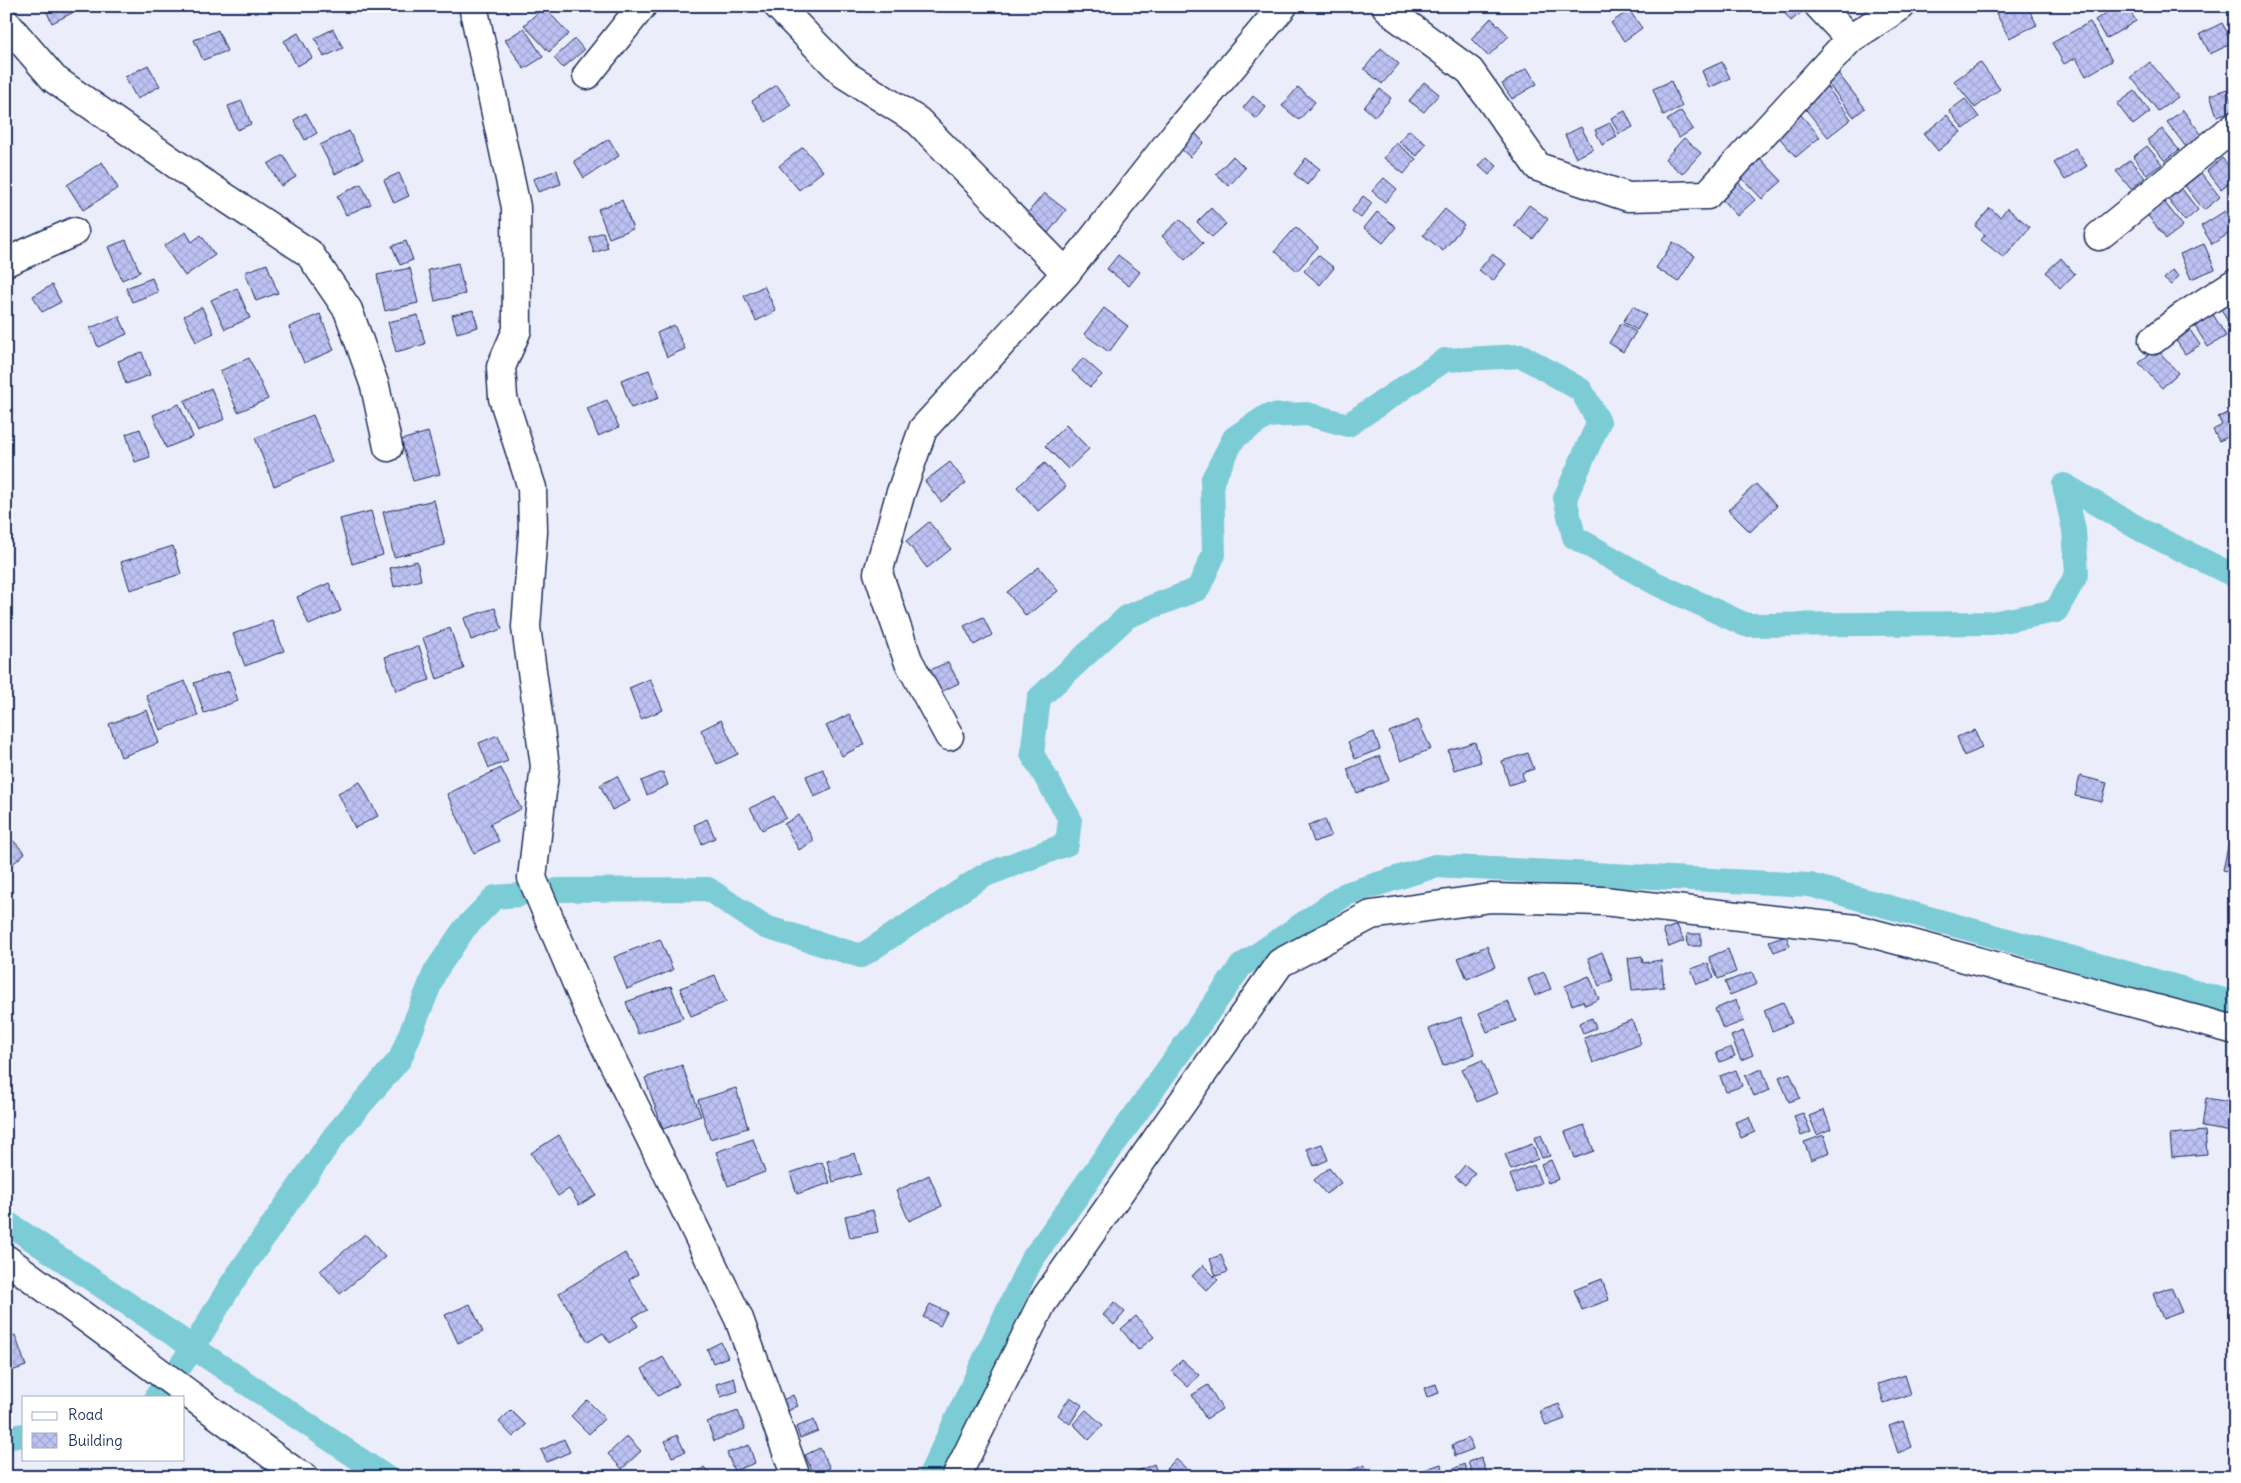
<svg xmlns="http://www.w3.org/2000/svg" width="2241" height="1483" viewBox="0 0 2241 1483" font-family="Delius,sans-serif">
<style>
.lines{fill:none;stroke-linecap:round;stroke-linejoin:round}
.canal{stroke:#7cccd6;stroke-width:24}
.building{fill:url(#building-cross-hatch);stroke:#1b2f5e}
.minor-casing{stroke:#1b2f5e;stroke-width:31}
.minor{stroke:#fff;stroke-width:28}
</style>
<defs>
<pattern id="building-cross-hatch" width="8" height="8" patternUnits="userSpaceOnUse" patternTransform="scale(1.25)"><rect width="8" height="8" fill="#bec2f3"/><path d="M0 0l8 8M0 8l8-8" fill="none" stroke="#a3a7d3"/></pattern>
</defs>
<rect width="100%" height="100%" fill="#ecedfb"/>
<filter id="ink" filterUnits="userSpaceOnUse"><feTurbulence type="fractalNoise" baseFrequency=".02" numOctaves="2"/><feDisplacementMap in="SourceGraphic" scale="10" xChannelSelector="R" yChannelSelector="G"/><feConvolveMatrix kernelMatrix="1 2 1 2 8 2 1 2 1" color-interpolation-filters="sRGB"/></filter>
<g filter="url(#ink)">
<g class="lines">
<g class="canal">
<polyline points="557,890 708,889 765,927 861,956 983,876 1067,844 1070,819 1032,754 1039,698 1128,616 1198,589 1214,554 1212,481 1234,438 1267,416 1307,414 1348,425 1445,360 1522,356 1581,390 1599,422 1565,498 1574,537 1657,584 1746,625 1992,623 2056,611 2077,574 2074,530 2064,485 2145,532 2235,576"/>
<polyline points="6,1222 386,1477"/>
<polyline points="181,1365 193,1348 232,1283 334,1136 400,1059 435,972 464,929 495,897 519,895"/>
<polyline points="156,1397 158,1394"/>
<polyline points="6,1438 24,1435"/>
<polyline points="929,1477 1031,1261 1241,966 1346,894 1435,866 1810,885 2235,1003"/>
</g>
</g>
<g class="building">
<polygon points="44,6 69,6 72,13 52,23"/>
<polygon points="1779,6 1808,6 1808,7 1791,21"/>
<polygon points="2009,6 2027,6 2037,25 2009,38 1996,13"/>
<polygon points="2117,6 2127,6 2136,21 2106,39 2095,20"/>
<polygon points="544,7 569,34 549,52 524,25"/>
<polygon points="1629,10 1642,28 1624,41 1611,23"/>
<polygon points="1491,18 1509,36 1488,56 1471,39"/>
<polygon points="2090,22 2112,61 2086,76 2076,58 2064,64 2052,43"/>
<polygon points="2222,23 2233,43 2210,54 2200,34"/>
<polygon points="524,28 543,57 524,69 505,40"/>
<polygon points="333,29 343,48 324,57 315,38"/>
<polygon points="218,30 227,51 203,60 194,40"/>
<polygon points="298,33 312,58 297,66 284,41"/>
<polygon points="575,39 584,50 563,68 554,58"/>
<polygon points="1381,48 1399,64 1382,84 1364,69"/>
<polygon points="1722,62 1730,78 1709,88 1702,71"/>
<polygon points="1980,62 2000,89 1975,108 1954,81"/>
<polygon points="2150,62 2178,97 2158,111 2131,77"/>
<polygon points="148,65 160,86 137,99 125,77"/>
<polygon points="1527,68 1537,84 1512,99 1502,84"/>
<polygon points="1837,72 1865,108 1854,117 1825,80"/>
<polygon points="1671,81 1682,107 1663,115 1653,89"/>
<polygon points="1424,82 1439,94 1424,112 1409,101"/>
<polygon points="1824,83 1851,119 1828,137 1799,101"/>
<polygon points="777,85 791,105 766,122 752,101"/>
<polygon points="1298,87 1315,102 1299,120 1282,106"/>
<polygon points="1380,89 1391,98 1375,117 1364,107"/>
<polygon points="2227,89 2235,110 2217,116 2210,95"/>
<polygon points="2135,91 2150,112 2133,125 2117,104"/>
<polygon points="1253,96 1266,107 1257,119 1243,108"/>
<polygon points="1965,99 1979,117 1964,129 1949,111"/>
<polygon points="242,101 251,124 237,130 228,106"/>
<polygon points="2183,110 2202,135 2186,147 2167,122"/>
<polygon points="1625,111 1633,127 1619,134 1611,118"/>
<polygon points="1681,111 1693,129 1679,138 1667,120"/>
<polygon points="306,113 317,133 305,140 294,120"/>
<polygon points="1801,115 1820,137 1796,157 1777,135"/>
<polygon points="1947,115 1961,132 1938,151 1924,134"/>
<polygon points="1610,123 1617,137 1602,145 1595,130"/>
<polygon points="1189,127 1204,142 1190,157 1174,143"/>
<polygon points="1581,127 1593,149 1576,158 1565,135"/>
<polygon points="2162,129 2179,150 2165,161 2147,140"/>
<polygon points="1409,130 1426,144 1417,156 1399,142"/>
<polygon points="349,131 363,159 335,174 320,145"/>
<polygon points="1684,138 1701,153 1682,174 1665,159"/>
<polygon points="609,139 619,156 584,178 574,161"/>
<polygon points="1396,143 1416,159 1404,174 1384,158"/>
<polygon points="2147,146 2162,164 2147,175 2133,157"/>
<polygon points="803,147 823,171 799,190 779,166"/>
<polygon points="2075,148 2087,166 2065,180 2054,163"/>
<polygon points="283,155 296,177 281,186 268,164"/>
<polygon points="1233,156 1245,168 1229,186 1216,174"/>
<polygon points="1758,156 1782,181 1762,199 1739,175"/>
<polygon points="1487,157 1497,166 1489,175 1479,166"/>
<polygon points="1306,158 1320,169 1307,185 1294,174"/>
<polygon points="2222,158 2235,173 2235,178 2221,189 2207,171"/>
<polygon points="2130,160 2145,178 2131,189 2116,171"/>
<polygon points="102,162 118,188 83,210 67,185"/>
<polygon points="557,170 561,184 538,192 533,179"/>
<polygon points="399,173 409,196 394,203 384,180"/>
<polygon points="2201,173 2220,197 2204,210 2185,186"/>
<polygon points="1384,178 1397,189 1385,202 1372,191"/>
<polygon points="1735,179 1755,200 1737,216 1718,195"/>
<polygon points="2176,181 2198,210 2185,221 2162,192"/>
<polygon points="361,184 371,204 346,215 337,196"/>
<polygon points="1044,193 1066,210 1048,233 1026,215"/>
<polygon points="2159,195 2183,226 2166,239 2142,208"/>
<polygon points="1363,196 1372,203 1361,218 1352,211"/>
<polygon points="622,200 633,229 609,238 598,209"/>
<polygon points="1529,205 1548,219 1533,239 1514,225"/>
<polygon points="1211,208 1226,224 1212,237 1197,222"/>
<polygon points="1990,208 2000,217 2007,208 2030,227 2004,258 1981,240 1985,235 1975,226"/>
<polygon points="1445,209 1464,225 1443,251 1423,235"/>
<polygon points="2225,211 2235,226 2235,230 2212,244 2201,226"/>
<polygon points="1377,212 1396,227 1383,243 1364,228"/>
<polygon points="1180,219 1203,243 1185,260 1162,236"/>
<polygon points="1296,227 1318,247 1297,271 1275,251"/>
<polygon points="186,232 192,242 201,235 215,255 185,276 164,246"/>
<polygon points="603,232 608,248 594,253 589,237"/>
<polygon points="126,240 140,272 122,280 108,247"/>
<polygon points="406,241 413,260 400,265 392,246"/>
<polygon points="1673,242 1695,256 1678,282 1656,268"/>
<polygon points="2204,244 2215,269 2191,279 2180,254"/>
<polygon points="1492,254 1506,264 1493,281 1479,270"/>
<polygon points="1118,255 1140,272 1129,286 1107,269"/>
<polygon points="1318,255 1334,268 1320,285 1304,271"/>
<polygon points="2061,258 2075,274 2060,288 2046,272"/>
<polygon points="458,263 465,294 435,301 428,270"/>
<polygon points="267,264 278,293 256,301 245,272"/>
<polygon points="410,268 418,303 385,311 377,275"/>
<polygon points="2172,270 2179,276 2171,285 2164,279"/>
<polygon points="152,278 158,292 132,302 126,288"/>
<polygon points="52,285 61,302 42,312 33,296"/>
<polygon points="764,286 776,311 756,321 744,296"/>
<polygon points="237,288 250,318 225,329 211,300"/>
<polygon points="2235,295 2235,324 2230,326 2218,303"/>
<polygon points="1633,306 1646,315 1637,330 1623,322"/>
<polygon points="2208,306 2226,336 2208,347 2189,317"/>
<polygon points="202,307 214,333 196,342 184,316"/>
<polygon points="1104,308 1128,326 1109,352 1084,334"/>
<polygon points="473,310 478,327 457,333 452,315"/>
<polygon points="320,314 334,350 304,363 289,327"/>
<polygon points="418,315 425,344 396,352 388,322"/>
<polygon points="119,316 127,334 98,347 90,328"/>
<polygon points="1621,323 1636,332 1623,352 1609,343"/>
<polygon points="2186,324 2200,345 2185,354 2171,333"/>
<polygon points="674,325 685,349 667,357 657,333"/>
<polygon points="2156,348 2178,373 2162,388 2139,363"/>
<polygon points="142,352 150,375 126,384 118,361"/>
<polygon points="249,358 268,399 238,412 220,371"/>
<polygon points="1083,358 1102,375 1090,387 1072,371"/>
<polygon points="649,370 659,398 631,408 621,380"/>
<polygon points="211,388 225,419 198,431 184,401"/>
<polygon points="607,400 619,427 598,436 587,408"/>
<polygon points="179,404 193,437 166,448 153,415"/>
<polygon points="2228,413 2235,428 2235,434 2219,441 2213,430 2222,425 2218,417"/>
<polygon points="313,415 332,462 274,486 255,438"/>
<polygon points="1066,425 1089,449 1068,469 1045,446"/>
<polygon points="140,429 150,457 135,462 126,434"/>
<polygon points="428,432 440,474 413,481 401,440"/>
<polygon points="950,462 966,483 941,502 925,481"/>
<polygon points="1045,463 1066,487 1038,511 1017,487"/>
<polygon points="1756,484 1777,506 1750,532 1728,510"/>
<polygon points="434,500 445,545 394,557 383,512"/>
<polygon points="371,511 383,555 352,564 340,519"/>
<polygon points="929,522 951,549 927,568 906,541"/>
<polygon points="173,546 181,574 130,590 121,562"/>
<polygon points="417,561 421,580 394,587 390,568"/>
<polygon points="1039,567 1058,591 1026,616 1007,592"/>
<polygon points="329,583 341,611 309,625 297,597"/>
<polygon points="495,608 502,629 471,640 464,618"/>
<polygon points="983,617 992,635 974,645 964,626"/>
<polygon points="272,620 284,651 245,666 233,634"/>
<polygon points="450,628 464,669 437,679 423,638"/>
<polygon points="419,646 430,680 396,691 385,657"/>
<polygon points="948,662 959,683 937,694 926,672"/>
<polygon points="229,671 238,701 204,713 194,683"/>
<polygon points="650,679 663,710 641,719 629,688"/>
<polygon points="185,681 198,716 160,730 146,695"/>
<polygon points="147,710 159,743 121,757 109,724"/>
<polygon points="849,714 865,744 842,756 826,726"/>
<polygon points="721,720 738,754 717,764 701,730"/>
<polygon points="1418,720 1431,749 1401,761 1389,732"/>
<polygon points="1975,730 1982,748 1964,756 1957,737"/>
<polygon points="1374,732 1380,749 1355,759 1348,742"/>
<polygon points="498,735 508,761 489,768 479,743"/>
<polygon points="1475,742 1481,762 1454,770 1448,750"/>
<polygon points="1528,753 1534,769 1522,773 1524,780 1509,785 1502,761"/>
<polygon points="1380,756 1389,780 1357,793 1347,769"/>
<polygon points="501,768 521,809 490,824 499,841 474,853 447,794"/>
<polygon points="823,769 832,789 814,797 806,776"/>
<polygon points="663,772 668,785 647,795 641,781"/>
<polygon points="617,776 630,801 612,810 600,785"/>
<polygon points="2080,776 2107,783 2102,802 2075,796"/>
<polygon points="360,782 378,816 355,828 338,793"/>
<polygon points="775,796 786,818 762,830 750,808"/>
<polygon points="799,815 814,841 799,850 784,824"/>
<polygon points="707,819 715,838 702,844 694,825"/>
<polygon points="1325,819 1331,836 1314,842 1308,825"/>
<polygon points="6,833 25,853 6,870"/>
<polygon points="2231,833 2235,834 2235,873 2223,870"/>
<polygon points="1677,925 1684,941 1669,947 1663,930"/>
<polygon points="1687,934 1701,934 1701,946 1688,946"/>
<polygon points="1786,935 1790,946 1774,952 1769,941"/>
<polygon points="660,939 673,970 627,989 614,957"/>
<polygon points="1487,946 1495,967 1467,979 1458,958"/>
<polygon points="1728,949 1736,972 1718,979 1709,957"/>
<polygon points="1602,952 1613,980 1599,986 1588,958"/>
<polygon points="1642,956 1643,963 1661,960 1664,987 1632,990 1628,958"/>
<polygon points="1708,963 1714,978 1697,984 1691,969"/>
<polygon points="1544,972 1551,989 1535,996 1528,979"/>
<polygon points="1752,972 1757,984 1730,995 1725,982"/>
<polygon points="715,975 726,1002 691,1016 680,988"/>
<polygon points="1589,976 1599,999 1585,1005 1583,1001 1572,1005 1565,986"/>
<polygon points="671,986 683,1018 638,1034 626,1002"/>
<polygon points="1736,1000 1744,1021 1723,1029 1715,1009"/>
<polygon points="1508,1001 1516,1021 1487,1032 1479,1013"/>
<polygon points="1783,1002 1792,1023 1772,1031 1764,1010"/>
<polygon points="1461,1017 1475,1054 1443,1066 1429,1029"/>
<polygon points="1592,1018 1596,1028 1583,1033 1579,1023"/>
<polygon points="1632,1020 1641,1044 1593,1063 1584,1038"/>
<polygon points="1743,1031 1753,1055 1741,1060 1731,1036"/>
<polygon points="1731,1047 1735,1056 1720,1062 1716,1053"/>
<polygon points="1482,1060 1497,1093 1477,1102 1462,1069"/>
<polygon points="682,1065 701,1116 663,1129 645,1078"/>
<polygon points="1762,1069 1770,1090 1754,1096 1745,1076"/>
<polygon points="1736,1070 1742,1086 1726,1092 1720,1076"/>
<polygon points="1790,1073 1800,1098 1789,1102 1779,1077"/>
<polygon points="736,1088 748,1128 710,1139 698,1100"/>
<polygon points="2206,1098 2235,1103 2232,1132 2202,1127"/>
<polygon points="1824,1110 1831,1129 1817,1135 1809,1116"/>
<polygon points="1803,1113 1811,1132 1801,1136 1794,1116"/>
<polygon points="1749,1117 1755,1132 1741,1138 1735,1122"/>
<polygon points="1584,1125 1594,1151 1575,1158 1565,1132"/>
<polygon points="2205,1131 2207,1154 2172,1157 2170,1134"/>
<polygon points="559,1135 596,1195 579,1205 569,1189 558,1196 531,1153"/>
<polygon points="1541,1135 1550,1156 1542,1158 1534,1138"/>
<polygon points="1824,1135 1830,1152 1811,1160 1804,1142"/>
<polygon points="753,1139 765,1172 728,1186 716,1152"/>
<polygon points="1322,1144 1328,1160 1314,1166 1307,1149"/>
<polygon points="1532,1144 1538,1159 1511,1170 1505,1154"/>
<polygon points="855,1153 861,1174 833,1182 827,1161"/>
<polygon points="1551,1160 1559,1179 1548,1183 1541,1164"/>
<polygon points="822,1162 830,1183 797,1194 790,1173"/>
<polygon points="1465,1165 1475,1173 1465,1185 1455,1177"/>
<polygon points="1534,1165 1541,1183 1517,1193 1510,1175"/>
<polygon points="1329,1168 1341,1183 1326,1194 1314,1180"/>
<polygon points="929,1175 942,1206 909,1221 896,1191"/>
<polygon points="873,1210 878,1232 850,1238 845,1216"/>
<polygon points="365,1234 385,1257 340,1294 320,1271"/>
<polygon points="625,1253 638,1274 629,1280 647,1310 633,1317 638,1326 610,1343 603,1333 588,1342 559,1293"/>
<polygon points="1221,1255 1228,1272 1216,1276 1210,1259"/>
<polygon points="1203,1265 1218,1280 1207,1291 1192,1276"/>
<polygon points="1602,1279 1609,1300 1582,1310 1574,1290"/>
<polygon points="2171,1287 2182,1312 2163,1319 2153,1294"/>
<polygon points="1114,1302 1125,1312 1114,1325 1103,1315"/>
<polygon points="470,1304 483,1332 458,1343 445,1315"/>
<polygon points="930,1304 947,1312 940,1326 923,1317"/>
<polygon points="1136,1316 1154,1337 1138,1350 1121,1329"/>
<polygon points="15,1335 26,1366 6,1373 6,1338"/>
<polygon points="721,1342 728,1357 713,1363 707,1349"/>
<polygon points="663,1357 679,1384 658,1396 642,1369"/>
<polygon points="1182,1360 1199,1375 1188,1387 1171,1371"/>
<polygon points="1905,1375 1911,1394 1884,1403 1878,1384"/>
<polygon points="734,1378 738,1391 721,1397 716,1384"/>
<polygon points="1436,1384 1439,1393 1427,1397 1424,1388"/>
<polygon points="1208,1385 1222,1409 1206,1419 1192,1395"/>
<polygon points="793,1395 798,1406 788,1411 783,1400"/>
<polygon points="1070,1397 1082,1405 1070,1424 1058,1415"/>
<polygon points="587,1400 605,1418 589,1434 571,1416"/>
<polygon points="1559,1404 1565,1419 1546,1426 1540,1411"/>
<polygon points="511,1410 526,1425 513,1437 499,1422"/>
<polygon points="1086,1410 1103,1425 1089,1440 1073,1424"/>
<polygon points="738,1411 745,1429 714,1441 707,1422"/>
<polygon points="814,1420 818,1431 800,1438 796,1427"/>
<polygon points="1903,1421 1912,1447 1898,1453 1889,1426"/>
<polygon points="677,1435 685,1452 672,1457 665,1441"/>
<polygon points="627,1436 641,1451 622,1469 608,1454"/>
<polygon points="1469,1438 1473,1449 1455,1456 1452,1445"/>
<polygon points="564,1439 570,1452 547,1462 541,1450"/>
<polygon points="749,1445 755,1463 734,1471 727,1453"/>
<polygon points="820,1448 830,1468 814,1475 805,1455"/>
<polygon points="1481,1457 1488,1477 1473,1477 1468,1462"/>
<polygon points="1176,1459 1191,1473 1187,1477 1174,1477 1166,1469"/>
<polygon points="1154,1464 1159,1477 1132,1477 1131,1474"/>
<polygon points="1441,1464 1446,1477 1420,1477 1418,1472"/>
<polygon points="1464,1464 1469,1477 1451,1477 1449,1471"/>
<polygon points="1365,1465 1369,1477 1333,1477"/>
<polygon points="704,1467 713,1477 692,1477"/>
</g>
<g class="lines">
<g class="minor-casing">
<g id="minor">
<polyline points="473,6 516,207 517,330 501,367 503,398 532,488 533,532 526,627 545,766 532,878 592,1019 739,1319 796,1477"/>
<polyline points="778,6 844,74 918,121 1066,273"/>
<polyline points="1386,6 1397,17 1470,71 1538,167 1628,197 1707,195 1850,39 1901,6"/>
<polyline points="1819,6 1850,39"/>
<polyline points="6,23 54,79 190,174 309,253 348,310 375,386 388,447"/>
<polyline points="587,75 642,6"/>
<polyline points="2099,236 2235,126"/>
<polyline points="6,262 74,232"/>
<polyline points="2153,340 2182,317 2235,283"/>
<polyline points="949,736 908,660 878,573 900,495 923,429 1066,273 1178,131 1283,6"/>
<polyline points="6,1259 296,1473 304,1477"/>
<polyline points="956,1477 1042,1303 1280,963 1371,915 1491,898 1603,901 1856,929 2235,1030"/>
</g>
</g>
<use href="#minor" class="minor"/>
</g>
</g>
<rect width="2241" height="1483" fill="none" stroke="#fff" stroke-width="25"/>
<rect x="12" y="12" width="2216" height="1458" fill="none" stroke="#1b2f5e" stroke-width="2" filter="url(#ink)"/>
<rect x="22" y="1396" width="162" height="65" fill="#ffffff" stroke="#a4acbf"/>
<rect x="32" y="1412" width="25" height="8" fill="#ffffff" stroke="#a4acbf"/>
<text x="68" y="1420" font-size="15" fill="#1b2f5e">Road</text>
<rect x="32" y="1433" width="25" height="15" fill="url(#building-cross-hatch)" stroke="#a4acbf"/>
<text x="68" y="1446" font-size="15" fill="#1b2f5e">Building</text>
</svg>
